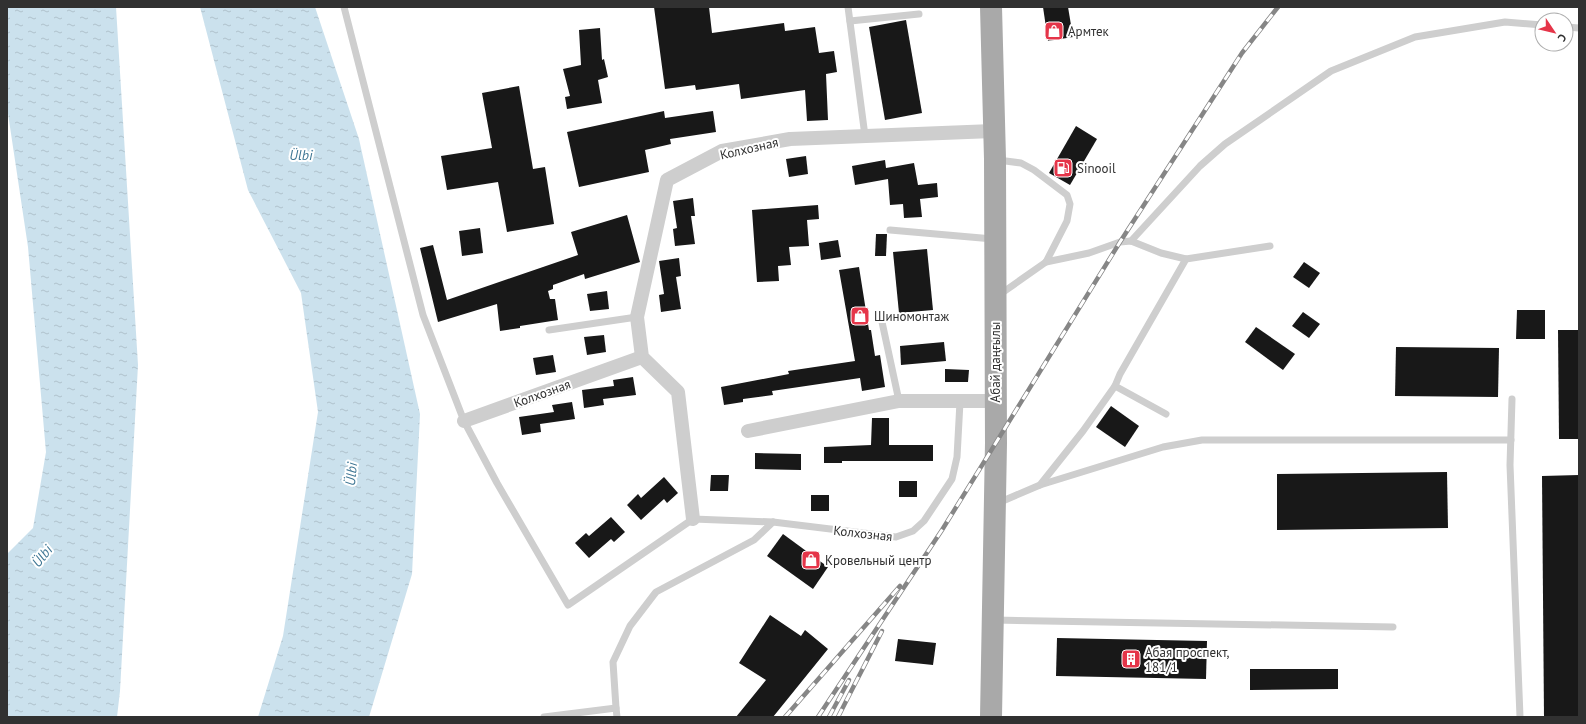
<svg xmlns="http://www.w3.org/2000/svg" width="1586" height="724" viewBox="0 0 1586 724" font-family="'PT Sans',sans-serif">
<style>
.water{fill:url(#water-ripples)}
.building{fill:#181818}
.lines{fill:none;stroke-linecap:round;stroke-linejoin:round}
.service{stroke:#cecece;stroke-width:7}
.minor{stroke:#cecece;stroke-width:14}
.primary{stroke:#a9a9a9;stroke-width:22}
.rail-casing{stroke:#868686;stroke-width:4.5}
.rail{stroke:#fff;stroke-width:3;stroke-dasharray:9;stroke-linecap:butt}
.labels{text-anchor:middle;stroke-width:4;stroke-linejoin:round;paint-order:stroke}
.poi-label{font-size:13px;fill:#313131;stroke:#fff;text-anchor:start}
.street-label{font-size:13px;fill:#313131;stroke:#fff}
.water-label{font-size:14px;font-style:italic;fill:#3e7694;stroke:#fff}
</style>
<defs>
<pattern id="water-ripples" width="26" height="14" patternUnits="userSpaceOnUse"><rect width="26" height="14" fill="#cbe1ed"/><path d="M2 4q2-2 4 0t4 0M15 11q2-2 4 0t4 0" fill="none" stroke="#afc2cc"/></pattern>
</defs>
<rect width="100%" height="100%" fill="#fff"/>
<g class="water">
<polygon points="7,7 116,7 138,365 120,691 117,717 7,717 7,554 33,528 46,452 28,247 7,107"/>
<polygon points="200,7 315,7 359,139 420,414 412,574 369,717 258,717 283,636 318,412 301,293 248,190"/>
</g>
<g class="building">
<polygon points="654,7 709,7 712,33 784,23 785,31 815,27 819,53 834,51 837,72 826,74 828,120 807,121 805,90 741,99 739,84 696,90 695,85 665,89"/>
<polygon points="1043,7 1068,7 1073,37 1048,41"/>
<polygon points="906,20 922,113 885,120 869,27"/>
<polygon points="600,28 602,60 604,59 608,77 598,80 602,103 567,109 565,97 570,96 563,69 581,65 579,30"/>
<polygon points="519,86 533,169 545,167 554,224 507,232 498,182 447,190 441,156 492,148 482,93"/>
<polygon points="664,111 665,118 713,111 716,132 670,139 671,144 645,150 649,172 579,187 567,132"/>
<polygon points="1076,126 1097,139 1070,185 1049,173"/>
<polygon points="806,156 808,174 789,177 786,159"/>
<polygon points="885,160 886,168 914,163 918,185 937,183 938,197 920,199 922,217 904,218 903,204 890,205 888,179 855,185 852,166"/>
<polygon points="693,198 695,216 691,216 695,244 675,246 673,229 677,228 673,201"/>
<polygon points="818,205 819,219 807,220 809,246 789,247 791,265 778,266 779,281 757,282 752,210"/>
<polygon points="627,215 640,262 585,279 584,274 553,285 553,289 548,291 550,299 555,299 558,320 520,326 520,328 500,331 497,304 438,322 420,248 433,245 447,300 578,255 571,232"/>
<polygon points="480,228 483,253 462,256 459,231"/>
<polygon points="876,234 887,234 886,256 875,256"/>
<polygon points="838,240 841,257 821,260 819,243"/>
<polygon points="927,249 933,310 899,313 893,252"/>
<polygon points="679,258 681,276 676,277 681,309 661,312 659,295 664,294 659,261"/>
<polygon points="1304,262 1320,273 1309,288 1293,277"/>
<polygon points="859,267 869,330 871,330 875,356 880,355 885,387 862,391 860,378 772,391 773,395 743,399 743,402 724,405 721,387 789,374 788,371 855,361 839,270"/>
<polygon points="607,291 609,309 590,311 587,294"/>
<polygon points="1517,310 1545,310 1545,339 1516,339"/>
<polygon points="1303,312 1320,324 1309,338 1292,326"/>
<polygon points="1256,327 1295,354 1283,370 1245,342"/>
<polygon points="1558,330 1579,330 1579,439 1559,439"/>
<polygon points="604,335 606,352 587,355 584,337"/>
<polygon points="944,342 946,361 901,365 900,346"/>
<polygon points="1396,347 1499,348 1498,397 1395,396"/>
<polygon points="553,355 556,372 536,375 533,358"/>
<polygon points="945,369 969,370 968,382 945,382"/>
<polygon points="633,377 636,395 603,399 604,405 584,408 582,390 614,386 613,380"/>
<polygon points="572,402 575,419 540,424 541,432 522,435 519,417 554,412 552,405"/>
<polygon points="1111,406 1139,426 1125,447 1096,427"/>
<polygon points="872,418 889,418 889,445 933,445 933,461 842,461 842,463 824,463 824,447 871,445"/>
<polygon points="755,453 801,454 801,470 755,469"/>
<polygon points="1447,472 1448,528 1277,530 1277,474"/>
<polygon points="711,475 729,475 728,491 710,491"/>
<polygon points="1579,475 1579,717 1544,717 1542,476"/>
<polygon points="664,477 678,493 667,503 664,499 641,520 627,505 638,494 641,498"/>
<rect x="899" y="481" width="18" height="16"/>
<rect x="811" y="495" width="18" height="16"/>
<polygon points="611,517 625,532 614,542 611,539 589,558 575,543 586,533 589,536"/>
<polygon points="783,534 828,567 813,589 767,556"/>
<polygon points="770,615 801,636 805,630 828,649 773,717 736,717 766,680 739,663"/>
<polygon points="1057,638 1207,641 1206,679 1056,676"/>
<polygon points="898,639 936,643 933,665 895,661"/>
<polygon points="1250,669 1338,669 1338,689 1250,690"/>
</g>
<g class="lines">
<g class="service">
<polyline points="344,7 423,315 464,421 497,483 568,605 693,519 773,522 896,537 913,531 924,521 952,479 957,457 960,402"/>
<polyline points="848,7 865,136"/>
<polyline points="850,21 919,14"/>
<polyline points="1566,27 1579,28"/>
<polyline points="998,160 1021,163 1034,170 1067,195 1070,204 1067,221 1046,262 999,295"/>
<polyline points="890,230 993,239"/>
<polyline points="1131,241 1200,166 1225,144 1331,71 1415,37 1505,22 1542,25"/>
<polyline points="1046,262 1089,253 1120,242 1131,241 1161,253 1186,259"/>
<polyline points="882,322 899,401"/>
<polyline points="549,330 637,317"/>
<polyline points="1115,386 1166,414"/>
<polyline points="1512,399 1510,465 1520,717"/>
<polyline points="1040,485 1163,447 1202,440 1511,440"/>
<polyline points="998,503 1040,485 1083,431 1115,386 1120,374 1186,259 1270,246"/>
<polyline points="994,620 1393,627"/>
<polyline points="616,708 617,717"/>
<polyline points="544,717 616,708 613,662 630,626 656,592 754,540 773,522"/>
</g>
<g class="minor">
<polyline points="464,421 642,357"/>
<polyline points="748,431 899,401 996,401"/>
<polyline points="693,519 678,392 642,357 637,317 667,180 722,151 790,139 993,131"/>
</g>
<polyline class="primary" points="991,717 996,443 995,159 991,7"/>
<g class="rail-casing">
<g id="rail">
<polyline points="785,717 900,586"/>
<polyline points="818,717 942,530 1120,242 1242,53 1278,7"/>
<polyline points="829,717 849,680"/>
<polyline points="838,717 882,631"/>
</g>
</g>
<use href="#rail" class="rail"/>
</g>
<defs>
<g id="shop-square" transform="scale(1)"><rect x="-9" y="-9" width="18" height="18" rx="4" fill="#e53549" stroke="#fff"/><path d="M-5-2.5h2.3a2.7 3.5 0 0 1 5.4 0H5L5.5 6h-11ZM-1.5-2.5h3a1.5 2.3 0 0 0-3 0Z" fill="#fff"/></g>
<g id="fuel-square" transform="scale(1)"><rect x="-9" y="-9" width="18" height="18" rx="4" fill="#e53549" stroke="#fff"/><path d="M-5.5-6h7V0h2V4h1.3V-2.5L3-4.5l.8-.8L6-3V5H2.5V1h-1V6h-7ZM-4.2-4.7v3.2H.2V-4.7Z" fill="#fff"/></g>
<g id="building-square" transform="scale(1)"><rect x="-9" y="-9" width="18" height="18" rx="4" fill="#e53549" stroke="#fff"/><path d="M-4-6H4V6H1V3H-1V6H-4ZM-2.5-4.3h1.7v1.8h-1.7ZM.8-4.3h1.7v1.8H.8ZM-2.5-1h1.7V.8h-1.7ZM.8-1h1.7V.8H.8Z" fill="#fff"/></g>
</defs>
<g fill-rule="evenodd">
<use href="#shop-square" x="1054" y="31"/>
<use href="#fuel-square" x="1063" y="168"/>
<use href="#shop-square" x="860" y="316"/>
<use href="#shop-square" x="811" y="560"/>
<use href="#building-square" x="1131" y="659"/>
</g>
<g class="labels">
<g class="poi-label">
<text x="1068" y="36">Армтек</text>
<text x="1077" y="173">Sinooil</text>
<text x="874" y="321">Шиномонтаж</text>
<text x="825" y="565">Кровельный центр</text>
<text x="1145" y="657">Абая проспект,<tspan x="1145" dy="15">181/1</tspan></text>
</g>
<g class="street-label">
<text transform="translate(749 148) rotate(-13)" y="5">Колхозная</text>
<text transform="translate(995 362) rotate(-90)" y="5">Абай даңғылы</text>
<text transform="translate(542 393) rotate(-20)" y="5">Колхозная</text>
<text transform="translate(863 533) rotate(6)" y="5">Колхозная</text>
</g>
<g class="water-label">
<text x="301" y="160">Ülbi</text>
<text transform="translate(351 474) rotate(-84)" y="5">Ülbi</text>
<text transform="translate(42 556) rotate(-51)" y="5">Ülbi</text>
</g>
</g>
<rect width="1586" height="724" fill="none" stroke="#313131" stroke-width="16"/>
<g transform="translate(1554 32) rotate(125)"><circle r="19" fill="#ffffff" stroke="#adadad"/>
<path d="M0-3L7 15L0 10L-7 15Z" fill="#e53549"/>
<text y="-6" font-size="11" font-weight="bold" text-anchor="middle" fill="#313131">С</text>
</g>
</svg>
